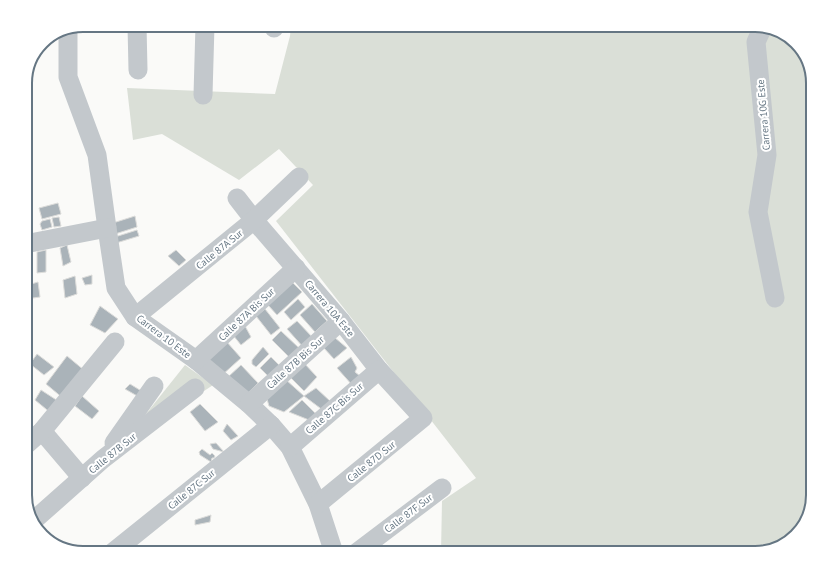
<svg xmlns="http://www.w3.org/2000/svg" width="838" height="578" viewBox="0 0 838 578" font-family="'PT Sans',sans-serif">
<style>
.green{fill:#dadfd7}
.building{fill:#aab3b9;stroke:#dcdcda}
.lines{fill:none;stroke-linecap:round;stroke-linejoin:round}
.minor{stroke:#c3c8cc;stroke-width:19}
.labels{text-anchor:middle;stroke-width:4;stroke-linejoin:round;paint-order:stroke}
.street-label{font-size:10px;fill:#657683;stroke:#fff}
.rim{fill:none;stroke:#657683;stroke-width:2}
</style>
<rect width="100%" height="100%" fill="#fafaf8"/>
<g class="green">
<polygon points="291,25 755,25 787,35 805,54 813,83 813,495 803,527 784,545 755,553 441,553 442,501 476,478 276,221 313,185 279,149 239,180 162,134 133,140 127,88 275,94 290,36"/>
<polygon points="185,365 213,385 118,449"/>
</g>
<g class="building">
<polygon points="58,203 61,214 42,219 39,208"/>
<polygon points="135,216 137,227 115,234 113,223"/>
<polygon points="59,217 61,226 54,227 52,218"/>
<polygon points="50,219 52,227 42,230 40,224 42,221"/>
<polygon points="137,230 139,236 116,243 115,237"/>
<polygon points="67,245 71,262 63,266 60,248"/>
<polygon points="46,250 46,272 37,273 37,252"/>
<polygon points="176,250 186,260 179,266 168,256"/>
<polygon points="92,275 92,284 85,285 82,278"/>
<polygon points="75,276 77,294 65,298 63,280"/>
<polygon points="38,282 40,297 33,298 31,295 28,285"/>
<polygon points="292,282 302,292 277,315 268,305"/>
<polygon points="298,299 305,307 291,320 284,312"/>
<polygon points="312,304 327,321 315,332 300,315"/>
<polygon points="100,306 118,319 105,333 90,325"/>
<polygon points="265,309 280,328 271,335 256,316"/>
<polygon points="297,321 314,339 304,348 287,329"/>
<polygon points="245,326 251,337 241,345 233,335"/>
<polygon points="281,331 299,348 290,358 272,340"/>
<polygon points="334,337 347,348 334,359 323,347"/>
<polygon points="226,341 241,358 221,376 206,360"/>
<polygon points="263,347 269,354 256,367 252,364 252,360"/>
<polygon points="37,354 54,367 44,375 30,364"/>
<polygon points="67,356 85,371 64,399 46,384"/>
<polygon points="271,357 279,365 268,376 260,368"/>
<polygon points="351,357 357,368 355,372 360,376 353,386 337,368"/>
<polygon points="303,362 317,377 304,391 287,374"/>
<polygon points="241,365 258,383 245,396 228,377"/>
<polygon points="285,379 304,396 284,412 269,406 267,399"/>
<polygon points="130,384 143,392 139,397 125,389"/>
<polygon points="316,388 331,402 324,411 304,396"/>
<polygon points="41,390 61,403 52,414 35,400"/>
<polygon points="82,396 99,411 92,419 75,406"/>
<polygon points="302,400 317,415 309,420 289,412"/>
<polygon points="200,404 218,422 205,431 190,412"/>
<polygon points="227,424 238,436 231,440 223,431"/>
<polygon points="216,443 224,452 213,449 210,444"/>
<polygon points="202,449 210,455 212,453 215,456 214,458 212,458 211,462 200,455 199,452"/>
<polygon points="211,515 210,522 195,525 195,520"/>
</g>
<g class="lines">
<g class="minor">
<polyline points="137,25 138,70"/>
<polyline points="274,28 274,25"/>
<polyline points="763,28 761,31 756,42 767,155 758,212 775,298"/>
<polyline points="68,31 68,77 97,155 107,228 116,288 135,317 196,360 249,404 271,425 290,447 318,504 334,553"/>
<polyline points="203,95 205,25"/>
<polyline points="237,198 254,220 341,321 379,370 423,418 318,504"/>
<polyline points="25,244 107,228"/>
<polyline points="135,317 254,220 299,177"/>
<polyline points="196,360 296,268"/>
<polyline points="249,404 341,321"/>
<polyline points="42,431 82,478"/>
<polyline points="114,443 154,386"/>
<polyline points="25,446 42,431 115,342"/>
<polyline points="290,447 379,370"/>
<polyline points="32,522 103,459 195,388"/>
<polyline points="112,553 271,425"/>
<polyline points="356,553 442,488"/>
</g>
</g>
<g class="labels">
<g class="street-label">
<text transform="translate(763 115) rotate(-95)" y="4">Carrera 10G Este</text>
<text transform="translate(219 249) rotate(-39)" y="4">Calle 87A Sur</text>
<text transform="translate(330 308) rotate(50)" y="4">Carrera 10A Este</text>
<text transform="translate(246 314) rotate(-43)" y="4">Calle 87A Bis Sur</text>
<text transform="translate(164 336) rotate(37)" y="4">Carrera 10 Este</text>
<text transform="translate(295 362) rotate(-42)" y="4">Calle 87B Bis Sur</text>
<text transform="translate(334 408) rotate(-41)" y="4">Calle 87C Bis Sur</text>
<text transform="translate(112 453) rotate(-39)" y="4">Calle 87B Sur</text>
<text transform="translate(371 461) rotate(-39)" y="4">Calle 87D Sur</text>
<text transform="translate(191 489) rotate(-39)" y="4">Calle 87C Sur</text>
<text transform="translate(408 513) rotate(-37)" y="4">Calle 87F Sur</text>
</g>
</g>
<path d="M0 0H838V578H0ZM83 32H755A51 51 0 0 1 806 83V495A51 51 0 0 1 755 546H83A51 51 0 0 1 32 495V83A51 51 0 0 1 83 32Z" fill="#fff" fill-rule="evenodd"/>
<path class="rim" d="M83 32H755A51 51 0 0 1 806 83V495A51 51 0 0 1 755 546H83A51 51 0 0 1 32 495V83A51 51 0 0 1 83 32Z"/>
</svg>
